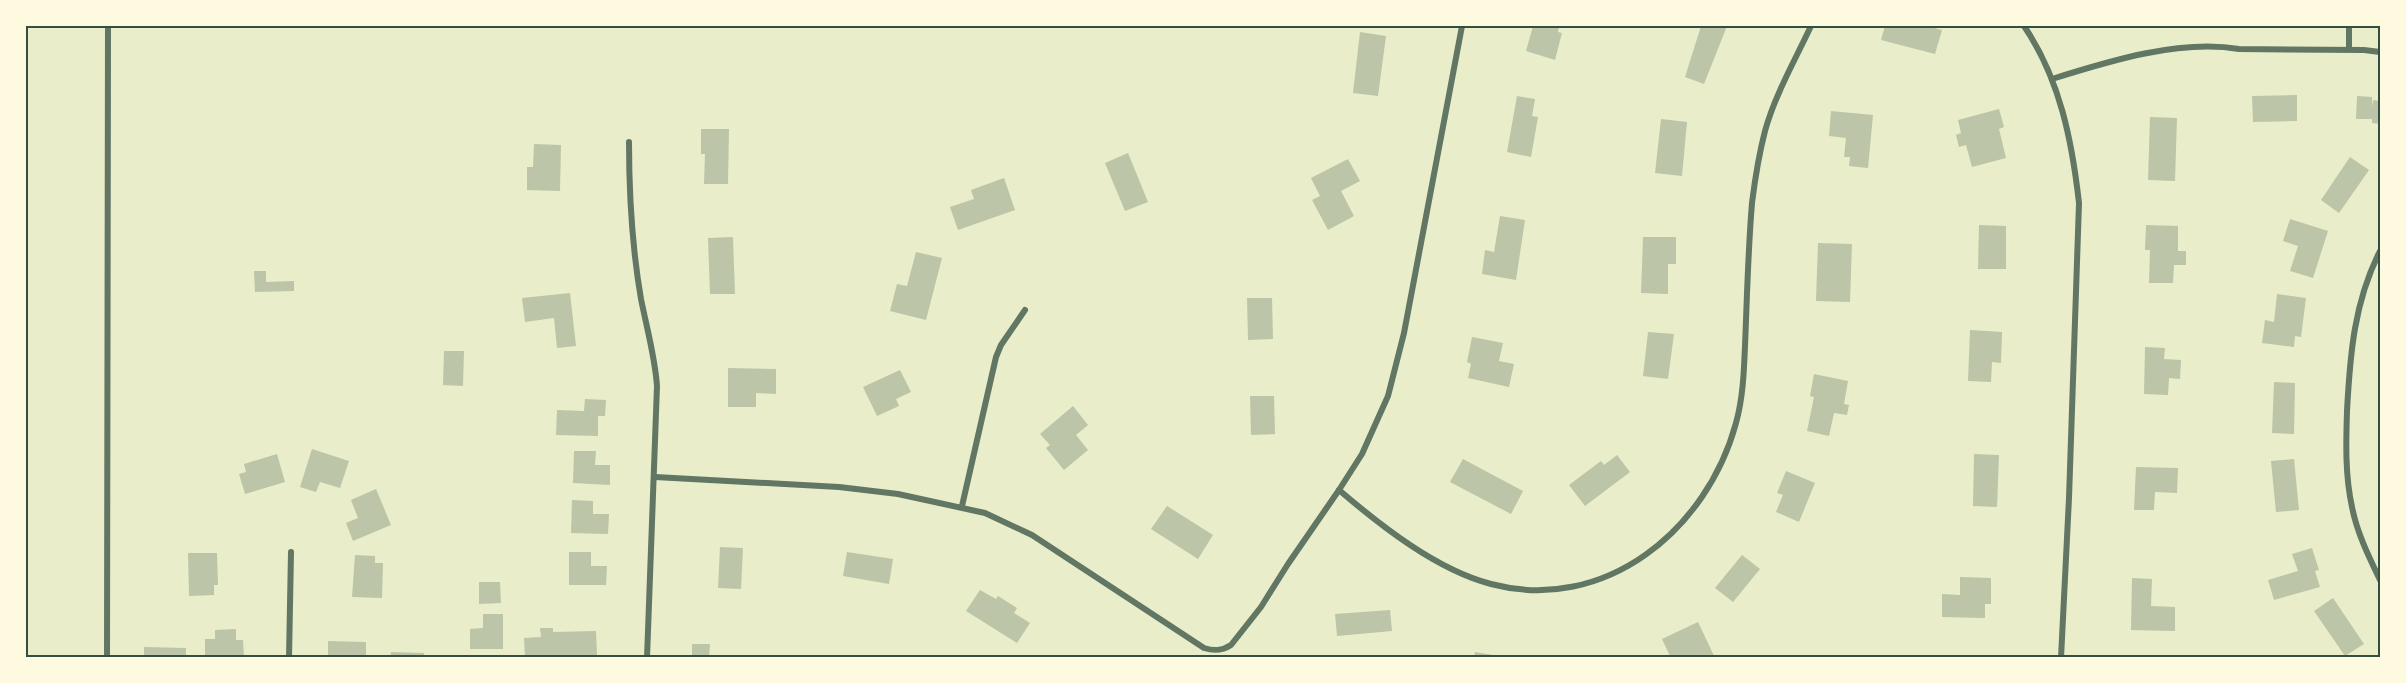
<svg xmlns="http://www.w3.org/2000/svg" width="2406" height="683" viewBox="0 0 2406 683" font-family="Manrope,sans-serif">
<style>
.building{fill:#bcc5a7}
.lines{fill:none;stroke-linecap:round;stroke-linejoin:round}
.minor{stroke:#617663;stroke-width:6}
.neatline{fill:none;stroke:#344e41;stroke-width:2}
</style>
<rect width="100%" height="100%" fill="#e9edc9"/>
<g class="building">
<polygon points="1533,26 1559,26 1558,32 1562,33 1555,60 1526,51"/>
<polygon points="1701,26 1727,26 1704,84 1685,77"/>
<polygon points="1885,26 1927,26 1942,30 1935,54 1881,40"/>
<polygon points="1360,32 1386,36 1378,96 1353,93"/>
<polygon points="2297,95 2297,121 2253,122 2252,96"/>
<polygon points="1517,96 1535,99 1532,116 1538,117 1531,157 1507,152"/>
<polygon points="2357,96 2372,97 2372,108 2373,100 2380,101 2380,124 2372,123 2372,119 2356,119"/>
<polygon points="1999,109 2004,127 1999,129 2006,158 1972,167 1966,145 1959,147 1956,135 1961,133 1958,120"/>
<polygon points="1831,111 1873,115 1868,168 1849,166 1850,157 1844,157 1846,138 1829,136"/>
<polygon points="2150,117 2177,118 2175,181 2148,180"/>
<polygon points="1661,119 1687,122 1682,176 1655,173"/>
<polygon points="701,129 729,129 728,184 704,184 705,154 701,154"/>
<polygon points="534,144 561,145 560,191 527,190 527,167 533,167"/>
<polygon points="1128,153 1148,202 1125,211 1105,163"/>
<polygon points="2350,157 2369,170 2339,213 2321,200"/>
<polygon points="1348,159 1360,181 1341,191 1354,216 1328,230 1312,200 1320,196 1311,178"/>
<polygon points="1004,178 1015,210 958,230 950,207 974,199 971,190"/>
<polygon points="1500,216 1525,220 1516,280 1482,274 1485,250 1494,252"/>
<polygon points="2290,219 2328,231 2313,278 2290,271 2298,246 2283,241"/>
<polygon points="1979,225 2006,226 2006,269 1978,269"/>
<polygon points="2146,225 2178,226 2178,251 2186,251 2186,265 2174,265 2173,283 2149,283 2150,250 2145,250"/>
<polygon points="733,237 735,294 710,294 708,238"/>
<polygon points="1643,237 1676,237 1676,264 1668,264 1668,294 1641,293"/>
<polygon points="1818,243 1852,244 1850,302 1816,301"/>
<polygon points="916,252 942,258 926,320 890,311 897,284 907,286"/>
<polygon points="254,271 266,271 266,282 294,281 294,291 255,292"/>
<polygon points="570,293 576,346 557,348 554,318 525,322 522,298"/>
<polygon points="2277,294 2306,298 2301,337 2295,336 2294,347 2262,343 2265,320 2274,322"/>
<polygon points="1247,298 1272,298 1273,339 1248,340"/>
<polygon points="1970,330 2002,332 2001,363 1992,362 1991,382 1968,381"/>
<polygon points="1648,332 1674,334 1668,379 1643,376"/>
<polygon points="1472,337 1503,343 1499,361 1514,364 1509,387 1468,378 1471,364 1467,362"/>
<polygon points="2145,347 2165,348 2164,359 2181,360 2180,379 2169,378 2168,395 2144,394"/>
<polygon points="444,351 464,351 463,386 443,385"/>
<polygon points="728,368 776,369 776,394 756,393 756,407 728,407"/>
<polygon points="900,370 911,392 896,399 899,406 877,416 863,387"/>
<polygon points="1814,374 1848,381 1844,404 1849,405 1847,415 1834,413 1829,436 1807,431 1814,397 1810,396"/>
<polygon points="2274,382 2295,383 2294,434 2272,433"/>
<polygon points="1250,396 1274,396 1275,434 1251,435"/>
<polygon points="585,399 606,400 605,416 598,416 598,436 556,435 557,410 584,411"/>
<polygon points="1073,406 1088,425 1076,435 1088,450 1064,470 1046,448 1050,445 1040,434"/>
<polygon points="312,449 349,461 340,488 320,482 316,492 300,487"/>
<polygon points="574,451 596,451 595,465 610,465 610,485 573,483"/>
<polygon points="277,454 285,482 245,494 239,474 246,472 244,464"/>
<polygon points="1974,454 1999,455 1997,507 1973,506"/>
<polygon points="1617,455 1630,472 1585,506 1569,485 1601,461 1604,465"/>
<polygon points="1463,459 1523,491 1511,514 1450,482"/>
<polygon points="2294,459 2299,510 2276,512 2271,461"/>
<polygon points="2136,467 2178,468 2177,493 2155,492 2154,510 2134,510"/>
<polygon points="1786,471 1815,483 1799,522 1776,512 1783,495 1777,493"/>
<polygon points="376,489 391,525 353,541 346,523 358,518 351,500"/>
<polygon points="572,500 593,501 593,514 609,514 608,534 571,533"/>
<polygon points="1167,506 1213,535 1198,559 1151,529"/>
<polygon points="720,547 743,548 741,589 718,588"/>
<polygon points="2312,548 2319,570 2315,571 2320,587 2274,600 2268,580 2298,571 2292,554"/>
<polygon points="569,552 591,552 591,566 607,566 606,585 569,585"/>
<polygon points="847,552 893,559 889,584 843,576"/>
<polygon points="188,553 217,553 218,585 214,585 214,595 189,596"/>
<polygon points="355,555 375,556 375,563 383,563 382,598 352,597"/>
<polygon points="1742,555 1760,569 1733,602 1715,588"/>
<polygon points="1960,577 1991,578 1991,604 1985,604 1985,618 1942,617 1942,594 1960,595"/>
<polygon points="2132,578 2152,579 2151,606 2175,607 2175,631 2131,630"/>
<polygon points="479,582 500,582 501,603 479,604"/>
<polygon points="980,590 996,599 998,596 1017,608 1014,613 1030,623 1017,643 966,611"/>
<polygon points="2333,598 2364,644 2345,656 2314,611"/>
<polygon points="1390,610 1392,631 1337,636 1335,614"/>
<polygon points="483,614 503,614 503,649 470,649 470,629 483,628"/>
<polygon points="1698,622 1715,658 1671,658 1662,639"/>
<polygon points="540,628 553,628 553,632 596,631 597,655 525,658 524,638 541,637"/>
<polygon points="236,629 236,640 243,640 244,658 205,658 205,639 215,639 215,630"/>
<polygon points="328,641 366,642 366,658 328,658"/>
<polygon points="692,644 710,644 709,658 692,658"/>
<polygon points="144,647 186,648 186,658 144,658"/>
<polygon points="391,652 424,653 424,658 390,658"/>
<polygon points="1475,652 1499,656 1499,658 1474,658"/>
</g>
<g class="lines">
<g class="minor">
<path d="M2024 26C2060 79 2072 141 2079 203L2069 498 2061 658"/>
<polyline points="2349,49 2349,26"/>
<path d="M2052 79C2109 61 2180 39 2239 49L2364 50 2380 52"/>
<path d="M629 142C629 195 632 247 641 299 647 329 655 357 657 386L647 658"/>
<path d="M2380 251C2354 302 2350 355 2347 411 2346 443 2345 475 2352 507 2357 533 2369 557 2380 580"/>
<path d="M655 477 839 487 898 494 985 513 1032 535 1204 648C1214 651 1222 651 1231 645L1261 607 1288 564 1339 490 1362 454 1388 396 1404 333 1462 26"/>
<path d="M1339 490C1381 526 1437 570 1491 584 1605 614 1707 530 1736 423 1743 398 1744 371 1745 346 1747 298 1748 250 1752 203 1755 179 1759 154 1765 131 1775 95 1795 60 1811 26"/>
<polyline points="962,506 996,357 1001,345 1025,310"/>
<polyline points="107,658 108,26"/>
<polyline points="289,658 291,552"/>
</g>
</g>
<rect width="2406" height="683" fill="none" stroke="#fefae0" stroke-width="54"/>
<rect x="27" y="27" width="2352" height="629" class="neatline"/>
</svg>
